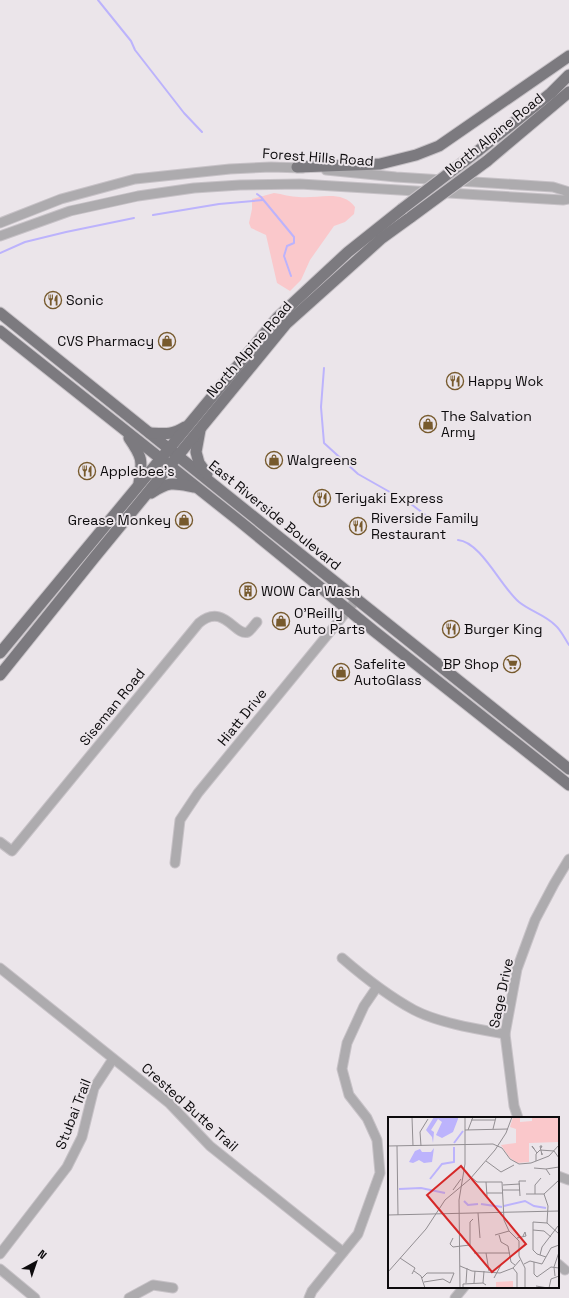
<svg xmlns="http://www.w3.org/2000/svg" width="569" height="1298" viewBox="0 0 569 1298" font-family="'Space Grotesk',sans-serif">
<style>
.green{fill:#fac8cb}
.lines{fill:none;stroke-linecap:round;stroke-linejoin:round}
.stream{stroke:#bcb3fc;stroke-width:2}
.minor-casing{stroke:#c7c2c7;stroke-width:11}
.major-casing{stroke:#c7c2c7;stroke-width:13}
.minor{stroke:#adabae;stroke-width:9}
.major{stroke:#7c7a7f;stroke-width:11}
.major-bridge-casing{stroke:#c7c2c7;stroke-width:13;stroke-linecap:butt}
.major-bridge{stroke:#7c7a7f;stroke-width:11}
.labels{text-anchor:middle;stroke-width:4;stroke-linejoin:round;paint-order:stroke}
.street-label{font-size:14px;fill:#0d0b0d;stroke:#ebe5ea}
.poi-label{font-size:14px;fill:#0d0b0d;stroke:#ebe5ea;text-anchor:start}
.inset-river{fill:none;stroke:#bcb3fc;stroke-width:2}
.inset-road{fill:none;stroke:#928e92;stroke-width:1}
.view{fill:#d62828;fill-opacity:0.15;stroke:#d62828;stroke-width:2}
.inset-edge{fill:none;stroke:#0d0b0d;stroke-width:2}
</style>
<rect width="100%" height="100%" fill="#ebe5ea"/>
<path class="green" d="M274 193C282 194 291 197 299 197 318 199 342 189 355 207L354 214 345 222 334 226 310 260 301 280 290 291 277 283 266 235 251 228 249 223 252 209V199Z"/>
<g class="lines">
<g class="stream">
<polyline points="98,0 131,41 135,50 184,113 202,132"/>
<polyline points="257,194 261,197 294,237 294,243 287,246 284,256 291,276"/>
<polyline points="153,215 219,204 263,200"/>
<polyline points="0,253 25,242 66,232 134,218"/>
<polyline points="324,368 321,407 324,443 358,474 411,504 432,520"/>
<path d="M458 540C481 542 501 587 519 602 530 611 545 615 555 625 561 630 565 639 569 645"/>
</g>
<g class="minor-casing">
<g id="minor">
<polyline points="326,170 396,177 553,187 569,192"/>
<polyline points="0,223 61,199 135,179 230,169 271,167 303,168"/>
<polyline points="0,236 70,211 138,196 194,188 240,185 300,184 563,200 569,199"/>
<path d="M0 842 12 851 199 623C224 602 235 637 248 632 251 630 254 625 257 622"/>
<polyline points="175,863 180,820 198,793 356,600"/>
<path d="M342 958C364 977 388 996 414 1010 439 1023 477 1029 505 1034"/>
<polyline points="0,968 169,1103 210,1146 343,1252"/>
<polyline points="518,1118 514,1106 505,1034 517,969 535,920 554,884 569,859"/>
<polyline points="558,1176 569,1180"/>
<polyline points="0,1254 67,1167 82,1137 94,1088 113,1059"/>
<polyline points="558,1264 565,1270"/>
<polyline points="0,1269 35,1298"/>
<polyline points="129,1298 153,1285 173,1288"/>
<polyline points="309,1298 312,1291 358,1234 380,1173 377,1140 367,1118 349,1095 342,1069 347,1043 364,1006 377,987"/>
<polyline points="455,1298 464,1287"/>
</g>
</g>
<g class="major-casing">
<g id="major">
<polyline points="478,151 551,93 569,75"/>
<polyline points="487,161 569,92"/>
<polyline points="297,167 380,164 416,155 439,146 569,56"/>
<path d="M0 313C190 465 378 618 569 769"/>
<polyline points="0,331 238,520 374,631 569,785"/>
<polyline points="200,430 196,452 199,463 207,474"/>
<path d="M150 433C166 434 172 435 185 427"/>
<path d="M129 438C142 457 143 460 139 483"/>
<path d="M151 493C170 481 173 483 194 487"/>
<polyline points="0,653 278,317 348,252 402,209"/>
<polyline points="0,675 94,558 286,324 382,238 411,217"/>
</g>
</g>
<use href="#minor" class="minor"/>
<use href="#major" class="major"/>
<g class="major-bridge-casing">
<g id="major-bridge">
<polyline points="402,209 478,151"/>
<polyline points="411,217 487,161"/>
</g>
</g>
<use href="#major-bridge" class="major-bridge"/>
</g>
<defs>
<g id="restaurant-ring" transform="scale(0.9)"><circle r="9.5" fill="#ebe5ea" stroke="#775a2d" stroke-width="1.5"/><path d="M-5-6h1v4h1v-4h1v4h1v-4h1v5L-1.5 .5V6h-2V.5L-5-1ZM5-6V6H3V1.5H1.5Q1.5-4 5-6Z" fill="#775a2d"/></g>
<g id="shop-ring" transform="scale(0.9)"><circle r="9.5" fill="#ebe5ea" stroke="#775a2d" stroke-width="1.5"/><path d="M-5-2.5h2.3a2.7 3.5 0 0 1 5.4 0H5L5.5 6h-11ZM-1.5-2.5h3a1.5 2.3 0 0 0-3 0Z" fill="#775a2d"/></g>
<g id="building-ring" transform="scale(0.9)"><circle r="9.5" fill="#ebe5ea" stroke="#775a2d" stroke-width="1.5"/><path d="M-4-6H4V6H1V3H-1V6H-4ZM-2.5-4.3h1.7v1.8h-1.7ZM.8-4.3h1.7v1.8H.8ZM-2.5-1h1.7V.8h-1.7ZM.8-1h1.7V.8H.8Z" fill="#775a2d"/></g>
<g id="supermarket-ring" transform="scale(0.9)"><circle r="9.5" fill="#ebe5ea" stroke="#775a2d" stroke-width="1.5"/><path d="M-6-5.5h2.5l.6 2H6L4.5 2H-2.5L-4.4-4H-6ZM-1.5 3.2a1.3 1.3 0 1 0 .1 0ZM3 3.2a1.3 1.3 0 1 0 .1 0Z" fill="#775a2d"/></g>
</defs>
<g fill-rule="evenodd">
<use href="#restaurant-ring" x="53" y="300"/>
<use href="#shop-ring" x="167" y="341"/>
<use href="#restaurant-ring" x="455" y="381"/>
<use href="#shop-ring" x="428" y="424"/>
<use href="#shop-ring" x="274" y="460"/>
<use href="#restaurant-ring" x="87" y="471"/>
<use href="#restaurant-ring" x="322" y="498"/>
<use href="#shop-ring" x="184" y="520"/>
<use href="#restaurant-ring" x="358" y="526"/>
<use href="#building-ring" x="248" y="591"/>
<use href="#shop-ring" x="281" y="621"/>
<use href="#restaurant-ring" x="451" y="629"/>
<use href="#supermarket-ring" x="512" y="664"/>
<use href="#shop-ring" x="341" y="672"/>
</g>
<g class="labels">
<g class="street-label">
<text transform="translate(494 134) rotate(-39)" y="5">North Alpine Road</text>
<text transform="translate(318 157) rotate(4)" y="5">Forest Hills Road</text>
<text transform="translate(249 349) rotate(-49)" y="5">North Alpine Road</text>
<text transform="translate(275 515) rotate(39)" y="5">East Riverside Boulevard</text>
<text transform="translate(112 707) rotate(-51)" y="5">Siseman Road</text>
<text transform="translate(242 717) rotate(-51)" y="5">Hiatt Drive</text>
<text transform="translate(501 993) rotate(-78)" y="5">Sage Drive</text>
<text transform="translate(190 1107) rotate(42)" y="5">Crested Butte Trail</text>
<text transform="translate(73 1114) rotate(-69)" y="5">Stubai Trail</text>
</g>
<g class="poi-label">
<text x="66" y="305">Sonic</text>
<text x="154" y="346" text-anchor="end">CVS Pharmacy</text>
<text x="468" y="386">Happy Wok</text>
<text x="441" y="421">The Salvation<tspan x="441" dy="16">Army</tspan></text>
<text x="287" y="465">Walgreens</text>
<text x="100" y="476">Applebee's</text>
<text x="335" y="503">Teriyaki Express</text>
<text x="371" y="523">Riverside Family<tspan x="371" dy="16">Restaurant</tspan></text>
<text x="171" y="525" text-anchor="end">Grease Monkey</text>
<text x="261" y="596">WOW Car Wash</text>
<text x="294" y="618">O'Reilly<tspan x="294" dy="16">Auto Parts</tspan></text>
<text x="464" y="634">Burger King</text>
<text x="354" y="669">Safelite<tspan x="354" dy="16">AutoGlass</tspan></text>
<text x="499" y="669" text-anchor="end">BP Shop</text>
</g>
</g>
<g transform="translate(388 1117)">
<rect width="171" height="171" fill="#ebe5ea"/>
<path d="M125 0H132V5L144 4V0H171V25L141 26V45L129 46 121 40 113 28 128 26V12L122 10ZM125 164V171H108V165Z" fill="#fac8cb"/>
<path d="M46 0H70V2L65 15 54 21 48 18 54 5 50 2 43 13 46 15 45 26 44 20 38 13ZM46 31 44 45 36 46 31 43 25 46 21 45 27 34 32 32 34 35H43Z" fill="#bcb3fc"/>
<path class="inset-river" d="M66 26 75 14M42 62 54 47 66 45V30M11 72 33 71 57 76M76 84 80 88 90 87M93 87 114 90M116 89 137 84 146 89 158 91"/>
<path class="inset-road" d="M24 0 25 29M83 3H107M105 12 108 0M77 13 120 12M80 13 85 0M0 29 105 27 114 31 122 42 131 47 143 46 161 39 171 28M9 29 10 98M33 29 32 15 40 2M153 31 154 29H152L154 38V36M146 32 144 29 149 36M98 44 113 55 126 48M148 44V37L152 33 166 34 171 41V55M146 51 158 52 162 58M158 52 171 50M83 60 89 65H114L116 103 121 114 131 124V139L137 151V171M98 65 99 79M115 68 132 67M65 73 73 62M115 73H132M99 76H115M138 77H156M147 77V68L153 61M132 79 131 64H138M90 96 92 121M0 98 171 94M159 106 160 89 156 77 171 63M145 113 156 114 163 120M107 118 121 114M111 118 113 125 120 129 123 145 127 148M65 121 62 127 65 130 82 128V105L85 102M129 121 138 119 137 115 135 119M86 136H122M98 136 101 154M152 138 154 130 170 109M158 140 149 137 145 133V105L159 106 171 117M12 141 27 151 24 157M146 145V157L149 160 163 150 171 151M136 147 142 144 154 147 163 131 171 128M72 149 84 154 112 156 125 151M26 154 33 159 37 171M0 155 38 112 57 83 82 62 107 33 118 16 124 0M167 159 166 150 171 135M34 161 39 156H66L62 166 55 162 36 165M106 161 114 146M78 166 79 151M86 166 87 154M95 166 96 154M148 169 160 171M72 171 71 83 77 47V0M75 171V167L95 166 98 168M129 171V156L125 151 132 143M161 171 163 162 171 159"/>
<path class="view" d="M73 49 138 127 104 155 39 78Z"/>
<rect width="171" height="171" class="inset-edge"/>
</g>
<g transform="translate(36 1262) rotate(40)" stroke="#ebe5ea" stroke-width="3" paint-order="stroke">
<path d="M0-3L7 15L0 10L-7 15Z" fill="#0d0b0d"/>
<text y="-6" font-size="11" font-weight="bold" text-anchor="middle" fill="#0d0b0d">N</text>
</g>
</svg>
